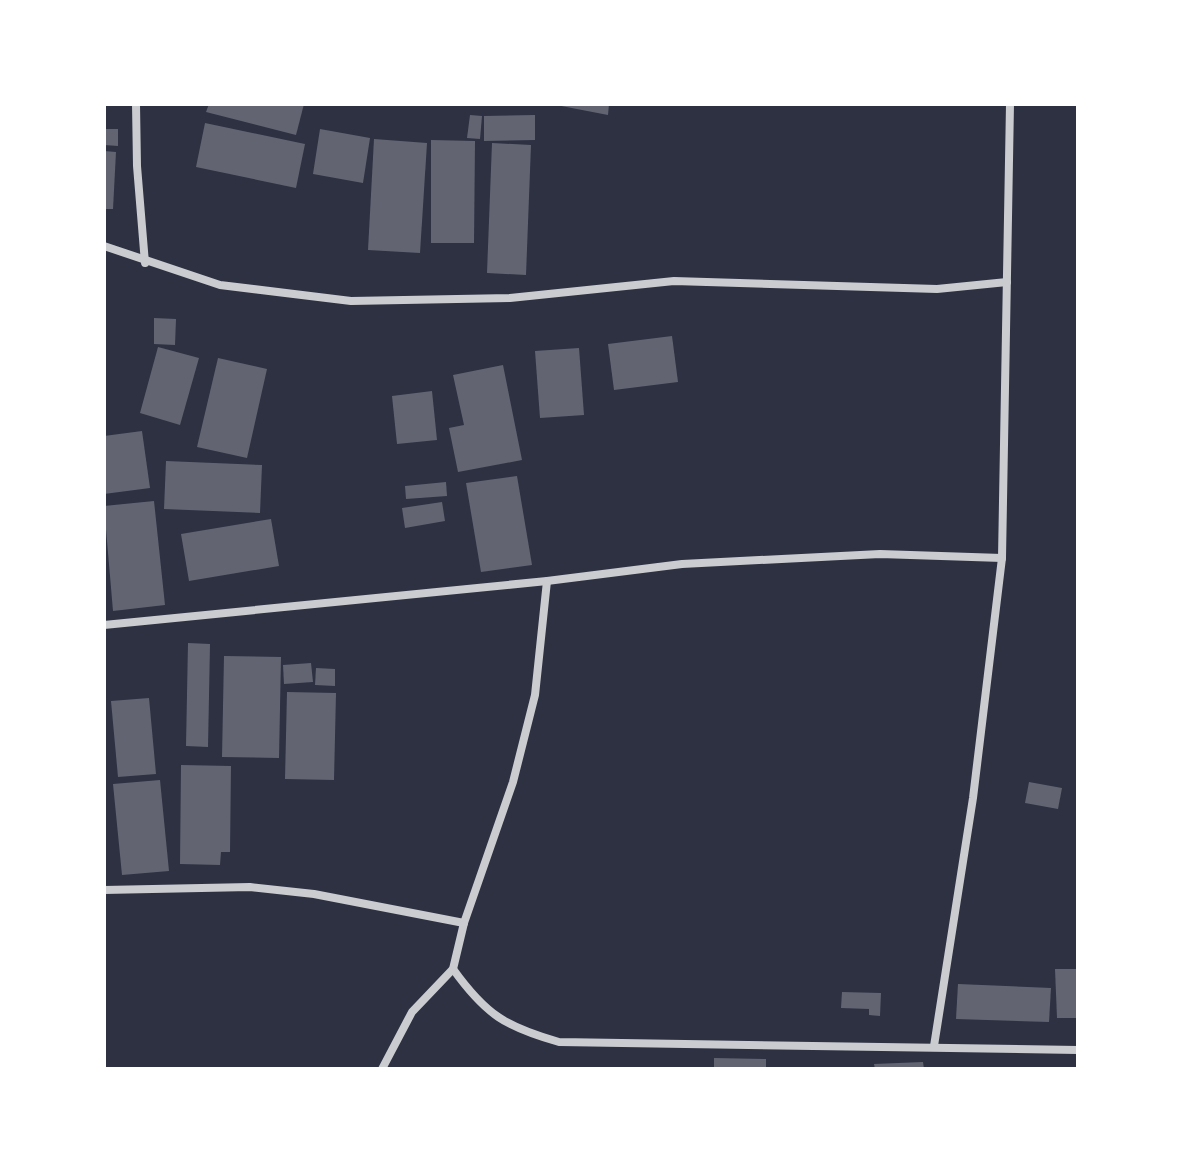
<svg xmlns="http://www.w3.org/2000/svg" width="1182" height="1173" viewBox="0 0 1182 1173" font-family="Arial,sans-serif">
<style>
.building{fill:#626471}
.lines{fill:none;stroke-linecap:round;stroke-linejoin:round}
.minor{stroke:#caccd0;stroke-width:8}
</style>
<rect width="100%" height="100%" fill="#2d3142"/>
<g class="building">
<polygon points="209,104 304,104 296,135 206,112"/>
<polygon points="551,104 609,104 608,115"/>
<polygon points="470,115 482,116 480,139 467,138"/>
<polygon points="535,115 535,140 484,141 484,116"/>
<polygon points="205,123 305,144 296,188 196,167"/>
<polygon points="104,129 118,129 118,146 104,145"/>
<polygon points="320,129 370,138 363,183 313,174"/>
<polygon points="374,139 427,143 420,253 368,250"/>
<polygon points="431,140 475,141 474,243 431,243"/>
<polygon points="492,143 531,145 526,275 487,273"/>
<polygon points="104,151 116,152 113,209 104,209"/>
<polygon points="154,318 176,319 175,345 154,344"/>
<polygon points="672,336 678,382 614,390 608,344"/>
<polygon points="158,347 199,358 180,425 140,413"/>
<polygon points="579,348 584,415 540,418 535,351"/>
<polygon points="218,358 267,369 247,458 197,447"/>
<polygon points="503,365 522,460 458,472 449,428 464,425 453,375"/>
<polygon points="432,391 437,440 397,444 392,396"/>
<polygon points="142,431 150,488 104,494 104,436"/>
<polygon points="166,461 262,465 260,513 164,509"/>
<polygon points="517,476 532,565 481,572 466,483"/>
<polygon points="446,482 447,496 406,499 405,486"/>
<polygon points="154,501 165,605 113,611 104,506"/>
<polygon points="442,502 445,521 405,528 402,508"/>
<polygon points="271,519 279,566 189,581 181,534"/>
<polygon points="188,643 210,644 208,747 186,746"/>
<polygon points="224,656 281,657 279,758 222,757"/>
<polygon points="311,663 313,682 284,684 283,665"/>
<polygon points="316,668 335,669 335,686 315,685"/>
<polygon points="287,692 336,693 334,780 285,779"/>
<polygon points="149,698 156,774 118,777 111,701"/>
<polygon points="181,765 231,766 230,852 221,852 220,865 180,864"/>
<polygon points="160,780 169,871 122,875 113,784"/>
<polygon points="1029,782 1062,788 1058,809 1025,803"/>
<polygon points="1055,969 1078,969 1078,1018 1057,1018"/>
<polygon points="958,984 1051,988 1049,1022 956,1019"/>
<polygon points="842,992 881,993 880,1016 869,1015 869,1009 841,1008"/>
<polygon points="714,1058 766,1059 766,1069 714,1069"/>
<polygon points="923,1062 924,1069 875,1069 874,1064"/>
</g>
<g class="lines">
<g class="minor">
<polyline points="136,104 137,166 145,263"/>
<polyline points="104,246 220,285 351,301 510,298 674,281 937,289 1007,282"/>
<polyline points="104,625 547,581 682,564 880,554 1002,558"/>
<polyline points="104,890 250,887 314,894 464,923"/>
<path d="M453 969C486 1015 506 1027 559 1042L1078 1050"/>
<polyline points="934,1046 973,798 1002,558 1010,104"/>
<polyline points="382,1069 412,1012 453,969 464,923 513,782 535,695 547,581"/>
</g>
</g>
<rect width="1182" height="1173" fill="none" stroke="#ffffff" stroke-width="212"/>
</svg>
